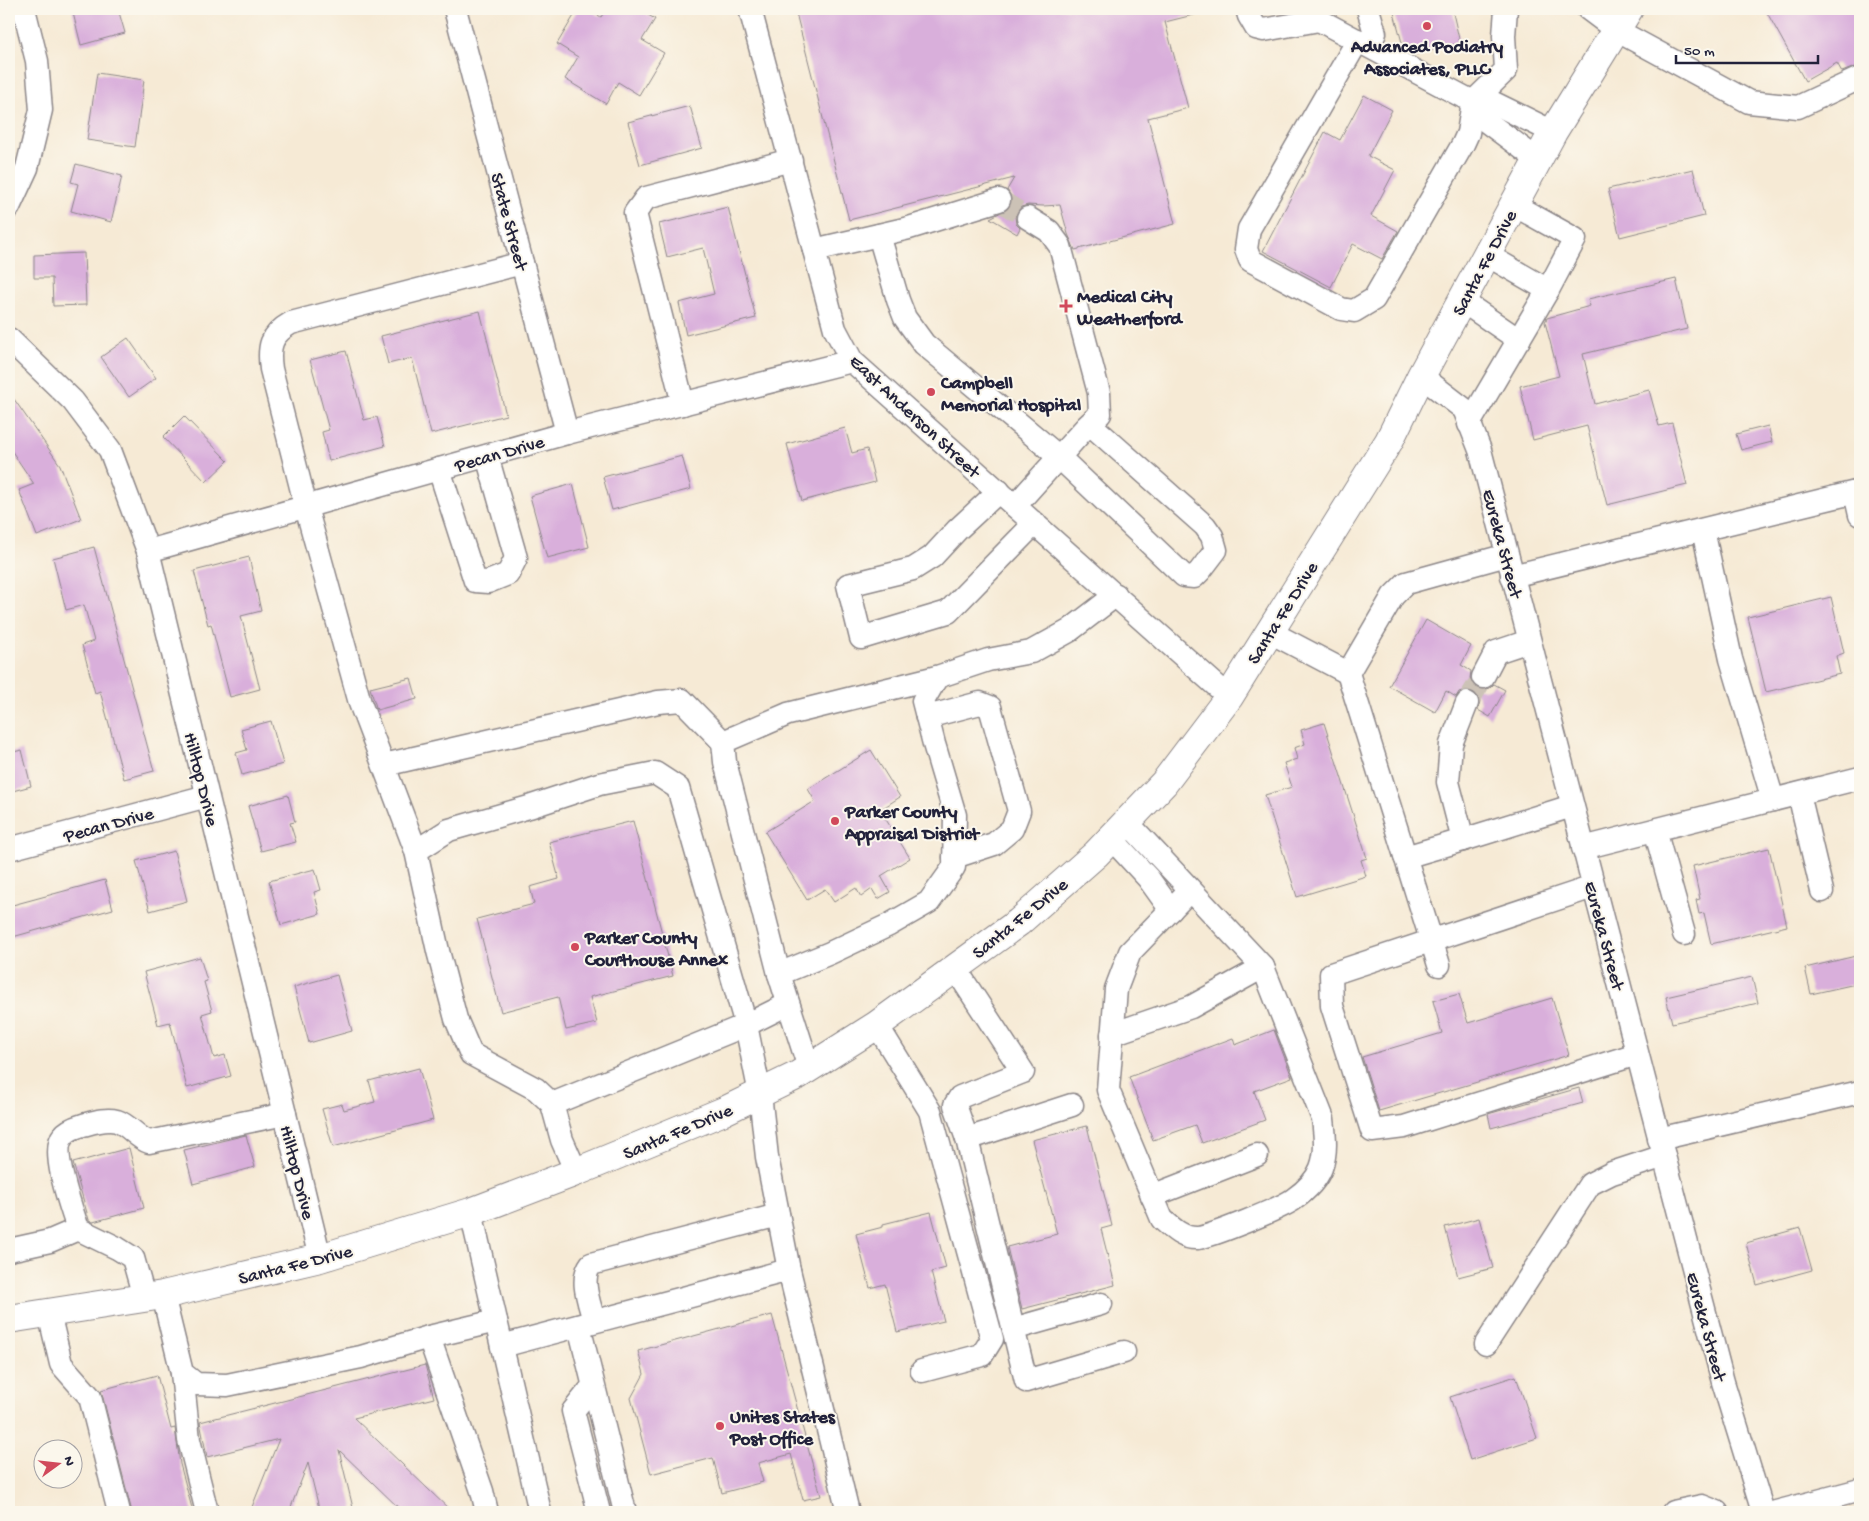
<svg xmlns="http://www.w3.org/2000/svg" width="1869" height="1521" viewBox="0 0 1869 1521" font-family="'Gochi Hand',sans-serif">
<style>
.building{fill:#d9afdb}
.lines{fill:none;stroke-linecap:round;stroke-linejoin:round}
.minor-tunnel{stroke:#ccc2b6;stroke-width:22;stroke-dasharray:22 11;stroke-linecap:butt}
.minor-casing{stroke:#8c8688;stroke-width:25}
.major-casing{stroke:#8c8688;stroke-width:30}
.minor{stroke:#fff;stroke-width:22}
.major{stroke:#fff;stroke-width:28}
.poi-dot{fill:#d1495b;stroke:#fbf7ec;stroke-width:2}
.labels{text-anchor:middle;stroke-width:4;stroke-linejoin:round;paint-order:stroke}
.poi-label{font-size:19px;font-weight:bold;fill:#22223b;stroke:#fbf7ec;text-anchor:start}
.street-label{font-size:19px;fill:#22223b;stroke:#fbf7ec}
</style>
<rect width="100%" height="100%" fill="#fbf7ec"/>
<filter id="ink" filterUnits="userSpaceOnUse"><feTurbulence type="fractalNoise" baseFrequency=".02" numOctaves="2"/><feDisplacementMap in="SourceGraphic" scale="10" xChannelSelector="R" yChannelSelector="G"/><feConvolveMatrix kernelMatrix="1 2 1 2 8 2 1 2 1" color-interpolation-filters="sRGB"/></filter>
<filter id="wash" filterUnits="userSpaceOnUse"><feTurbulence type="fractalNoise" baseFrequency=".0096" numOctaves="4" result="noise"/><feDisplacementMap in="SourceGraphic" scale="20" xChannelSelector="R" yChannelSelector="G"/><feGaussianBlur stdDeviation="1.12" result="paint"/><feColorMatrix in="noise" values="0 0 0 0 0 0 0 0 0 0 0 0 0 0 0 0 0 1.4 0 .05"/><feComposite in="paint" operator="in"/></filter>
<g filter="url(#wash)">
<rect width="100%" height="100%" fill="#f6ead5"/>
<g id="blocks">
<g class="building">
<polygon points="72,9 118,9 125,33 81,45"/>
<polygon points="578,9 588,9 601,17 606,9 638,9 655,19 642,40 664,53 639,95 618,82 606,104 565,79 578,57 557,44"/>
<polygon points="795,9 1196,9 1197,14 1165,22 1188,108 1148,118 1175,224 1075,250 1068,234 1060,205 1043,206 1028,205 1021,207 1017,212 1015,217 1016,224 1020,228 1017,234 990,218 1009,208 1012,203 1012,197 1007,190 1014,178 849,220"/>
<polygon points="1393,9 1452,9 1460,43 1413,55 1404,50"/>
<polygon points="1765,9 1860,9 1860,65 1842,72 1837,63 1805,81"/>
<polygon points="97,73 144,80 135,147 87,140"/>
<polygon points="1364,95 1392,110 1368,156 1395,170 1371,216 1398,231 1382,259 1353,244 1331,287 1263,251 1325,132 1340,140"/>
<polygon points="690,106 702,148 640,165 628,122"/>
<polygon points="76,164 122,176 111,222 71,211 78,184 71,182"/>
<polygon points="1693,169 1704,216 1620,237 1608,189"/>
<polygon points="728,207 756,318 686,335 679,303 714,294 703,248 667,257 659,224"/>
<polygon points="84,253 86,305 53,306 52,278 34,278 34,255"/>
<polygon points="1676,279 1687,329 1583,354 1595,404 1649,390 1659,426 1672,423 1687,485 1607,505 1587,426 1533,440 1520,386 1559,376 1545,322 1547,318 1590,306 1588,299"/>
<polygon points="480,311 506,415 431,434 412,358 388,364 381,336"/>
<polygon points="128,338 156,378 129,397 101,357"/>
<polygon points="346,351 364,420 377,417 385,446 329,461 322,432 329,430 310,360"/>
<polygon points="9,392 60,465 81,519 37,536 19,490 34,484 9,447"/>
<polygon points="184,416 228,461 206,482 163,437"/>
<polygon points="1768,426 1772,442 1741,450 1736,434"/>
<polygon points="845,428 852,453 867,449 875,482 802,501 787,444"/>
<polygon points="682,456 691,489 612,510 603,477"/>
<polygon points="573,484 589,547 547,558 530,496"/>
<polygon points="94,547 154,771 124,779 100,691 95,693 82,645 94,641 84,605 66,610 53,558"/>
<polygon points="249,557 261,611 241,616 260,689 230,697 211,624 208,625 194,571"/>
<polygon points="1831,597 1844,653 1836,656 1840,674 1766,692 1748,617"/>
<polygon points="1426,620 1471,646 1461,665 1471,671 1470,678 1472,684 1477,688 1484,690 1490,688 1494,684 1505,690 1490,717 1478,710 1480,701 1477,694 1471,691 1465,690 1459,692 1456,697 1446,691 1435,712 1389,686"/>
<polygon points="411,678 417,699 377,710 370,688"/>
<polygon points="271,721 283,764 242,775 236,753 247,750 241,729"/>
<polygon points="1324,723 1367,858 1361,860 1366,876 1297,897 1265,795 1292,787 1284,763 1297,759 1294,748 1305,744 1301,730"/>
<polygon points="22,750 31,786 9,792 9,753"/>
<polygon points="871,750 900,797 880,810 910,858 881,876 890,892 878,899 872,889 861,897 856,888 834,902 825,889 807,900 765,832 815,801 808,789"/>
<polygon points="288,795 295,822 290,823 296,842 261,851 248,806"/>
<polygon points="633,821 673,976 590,997 597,1023 566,1030 558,997 501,1012 477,919 534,904 530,887 559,879 549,842"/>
<polygon points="1769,848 1787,926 1711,944 1704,913 1699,914 1696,900 1700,899 1693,866"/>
<polygon points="174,851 187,901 150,911 136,861"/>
<polygon points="315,869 321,890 314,892 320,914 281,925 269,881"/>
<polygon points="105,880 113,909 9,938 9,906"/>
<polygon points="1860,955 1860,983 1811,994 1805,968"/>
<polygon points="200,957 207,981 204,982 212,1011 202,1014 214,1058 225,1055 231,1076 187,1088 170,1022 158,1025 144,972"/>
<polygon points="337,975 352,1031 309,1043 294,987"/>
<polygon points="1752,977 1758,1003 1672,1023 1666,997"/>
<polygon points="1459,994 1468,1023 1552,998 1569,1055 1379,1111 1362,1057 1442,1033 1433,1001"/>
<polygon points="1274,1030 1292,1077 1254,1091 1265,1120 1202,1143 1195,1125 1153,1140 1129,1077 1233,1038 1235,1045"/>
<polygon points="419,1068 433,1120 333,1147 322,1109 342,1104 344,1110 375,1102 369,1081"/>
<polygon points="1579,1088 1583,1103 1491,1128 1488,1114"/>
<polygon points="1087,1126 1112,1226 1101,1229 1115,1285 1022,1309 1007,1247 1057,1234 1032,1140"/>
<polygon points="246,1135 255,1167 193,1184 184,1150"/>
<polygon points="129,1148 144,1208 93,1222 89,1220 73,1163"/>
<polygon points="931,1212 946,1268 931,1272 944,1321 897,1332 885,1284 870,1288 856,1234 883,1227 883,1224"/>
<polygon points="1479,1218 1493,1268 1458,1277 1445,1227"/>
<polygon points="1800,1228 1812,1270 1757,1285 1746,1243"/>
<polygon points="772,1315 821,1496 803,1500 791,1454 758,1463 763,1482 722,1493 713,1458 651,1474 631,1398 644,1374 638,1351"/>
<polygon points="425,1365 434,1398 354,1418 452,1512 403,1512 339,1450 354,1512 320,1512 308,1463 289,1512 250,1512 279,1439 207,1457 200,1422"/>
<polygon points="157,1375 171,1429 175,1428 180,1464 193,1512 132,1512 101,1390"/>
<polygon points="1516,1376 1537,1438 1470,1460 1450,1397"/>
</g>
</g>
</g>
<g filter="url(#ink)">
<use href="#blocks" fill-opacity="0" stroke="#8c8688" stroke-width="1"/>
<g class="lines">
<g class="minor-tunnel">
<polyline points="999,200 1028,218"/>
<polyline points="1467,703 1483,677"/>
</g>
<g class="minor-casing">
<g id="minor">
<polyline points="455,9 567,433"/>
<polyline points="750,9 835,329 852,361 1229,697"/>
<polyline points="1247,9 1249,16 1256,28 1264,30 1319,20"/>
<polyline points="1316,9 1319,20 1473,102 1494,103 1553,132"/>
<polyline points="1368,9 1375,33 1369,46"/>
<polyline points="1588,9 1616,30 1749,102 1798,107 1860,78"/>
<polyline points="1358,40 1249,229 1246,249 1250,260 1341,309 1354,311 1374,299 1463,144 1468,133 1473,102 1506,70 1504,36 1506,9"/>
<polyline points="1473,102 1487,122 1538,160"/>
<polyline points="9,207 27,168 41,110 37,61 24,9"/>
<polyline points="879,235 898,300 905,318 924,344 1059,457 1184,576 1194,577 1200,571 1216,550 1212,536 1205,526 1090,424"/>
<polyline points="814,250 909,228 999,200"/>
<polyline points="1487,255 1548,290 1575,239 1514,205"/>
<polyline points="1462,301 1519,340"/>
<polyline points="9,339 73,401 110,450 148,551 320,1258"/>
<polyline points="1421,376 1464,409 1480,450 1723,1382 1763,1512"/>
<polyline points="683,404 635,213 646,198 791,160"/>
<polyline points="1469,424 1548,290"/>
<polyline points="439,469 475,581 488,582 508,574 516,558 487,456"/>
<polyline points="999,491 957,530 932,557 913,569 848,585 861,638 948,612 1035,523"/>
<polyline points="1855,493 1860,515"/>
<polyline points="1015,506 1086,427 1100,414 1099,393 1060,246 1049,231 1028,218"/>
<polyline points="1703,530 1731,659 1773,800"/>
<polyline points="148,551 567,433 852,361"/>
<polyline points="1512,576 1860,491"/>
<polyline points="1270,632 1348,673"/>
<polyline points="1483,677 1496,652 1529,641"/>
<polyline points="927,717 980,703 990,707 1019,811 1012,829 994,844 954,857"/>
<polyline points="384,765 658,702 682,700 723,742"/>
<polyline points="1799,794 1822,891"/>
<path d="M1127 822 1263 967 1323 1119C1325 1136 1327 1152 1321 1168 1316 1181 1304 1192 1294 1199 1282 1208 1212 1236 1198 1238 1183 1239 1172 1228 1162 1219L1108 1090 1116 989 1130 952 1190 890"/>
<polyline points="1655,830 1684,934"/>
<polyline points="1111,838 1148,878 1171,910"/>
<polyline points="1463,840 1572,806"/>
<polyline points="1583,848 1860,778"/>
<polyline points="9,849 207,796"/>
<path d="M416 851 360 703 306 507 271 369C268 347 270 335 291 323L522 263"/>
<polyline points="1405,857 1463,840 1448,782 1451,744 1467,703"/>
<polyline points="1593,887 1331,974 1332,1006 1372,1131 1404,1127 1637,1054"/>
<polyline points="1439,965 1348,673 1393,596 1406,583 1507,555"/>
<polyline points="955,968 1023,1072 960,1097 955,1105 967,1139 1026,1381 1124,1352"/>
<polyline points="779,974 725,762 723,742 788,714 937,677"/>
<polyline points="877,1025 930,1111 992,1339 982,1355 922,1371"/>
<polyline points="1112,1034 1191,1007 1263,967"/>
<polyline points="809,1068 779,974 830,953 889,925 929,902 954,867 955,815 934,744 923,701 937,677 988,660 1031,652 1069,631 1116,595"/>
<polyline points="552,1104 746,1025 788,1004"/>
<polyline points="967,1139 1072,1105"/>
<polyline points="1659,1139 1860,1092"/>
<polyline points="576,1172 562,1140 552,1104 536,1089 471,1054 456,1019 438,951 416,851 449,830 529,807 599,784 655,773 678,788 746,1025 760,1094 767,1157 789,1270 848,1512"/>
<polyline points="1152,1196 1257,1155"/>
<polyline points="471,1212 540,1512"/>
<polyline points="9,1250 50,1241 78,1229"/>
<polyline points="163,1295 182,1373 196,1384 227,1385 361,1357 429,1337 496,1321"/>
<path d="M144 1297 133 1258 117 1248 78 1229C72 1210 50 1151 63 1136 67 1130 76 1127 83 1125 94 1122 106 1118 117 1121 129 1125 137 1138 149 1142L285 1114"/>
<polyline points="49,1313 61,1364 90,1397 119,1512"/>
<path d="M594 1321C590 1304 579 1280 591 1264L778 1215"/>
<polyline points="579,1326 625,1512"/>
<polyline points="1013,1329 1101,1304"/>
<polyline points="429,1337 482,1491 487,1512"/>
<polyline points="1486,1344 1590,1184 1612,1173 1664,1156"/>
<polyline points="502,1346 789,1270"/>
<polyline points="182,1373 189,1440 207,1512"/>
<polyline points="593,1386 573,1411 599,1512"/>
<polyline points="1673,1512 1702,1506 1717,1512"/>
<polyline points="1776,1512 1860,1490"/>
</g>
</g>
<g class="major-casing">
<polyline id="major" points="9,1319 163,1295 320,1258 471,1212 576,1172 724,1111 798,1075 877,1025 1019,922 1096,854 1164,783 1229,697 1389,441 1421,376 1553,132 1629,9"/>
</g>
<use href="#minor" class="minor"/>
<use href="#major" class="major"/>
</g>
</g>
<g class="poi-dot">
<circle cx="1427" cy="26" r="5"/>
<path d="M1063.5 298.5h5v5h5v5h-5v5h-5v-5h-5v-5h5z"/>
<circle cx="931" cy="392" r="5"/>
<circle cx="835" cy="821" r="5"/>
<circle cx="575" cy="947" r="5"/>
<circle cx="720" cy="1426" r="5"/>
</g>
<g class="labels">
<g class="poi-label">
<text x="1427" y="52" text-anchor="middle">Advanced Podiatry<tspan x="1427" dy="22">Associates, PLLC</tspan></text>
<text x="1077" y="302">Medical City<tspan x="1077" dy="22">Weatherford</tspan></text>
<text x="941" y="388">Campbell<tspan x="941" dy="22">Memorial Hospital</tspan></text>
<text x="845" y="817">Parker County<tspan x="845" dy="22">Appraisal District</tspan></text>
<text x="585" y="943">Parker County<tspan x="585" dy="22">Courthouse Annex</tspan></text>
<text x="730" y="1422">Unites States<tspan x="730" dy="22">Post Office</tspan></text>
</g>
<g class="street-label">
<text transform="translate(511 221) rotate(75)" y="7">State Street</text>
<text transform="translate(1483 262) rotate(-62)" y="7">Santa Fe Drive</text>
<text transform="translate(916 415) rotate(43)" y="7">East Anderson Street</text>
<text transform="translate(499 452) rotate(-16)" y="7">Pecan Drive</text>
<text transform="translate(1504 543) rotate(75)" y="7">Eureka Street</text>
<text transform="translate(1281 612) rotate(-58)" y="7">Santa Fe Drive</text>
<text transform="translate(203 779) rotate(76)" y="7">Hilltop Drive</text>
<text transform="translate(108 823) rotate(-15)" y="7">Pecan Drive</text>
<text transform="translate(1019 917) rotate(-39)" y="7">Santa Fe Drive</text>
<text transform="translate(1606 935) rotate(75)" y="7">Eureka Street</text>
<text transform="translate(677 1130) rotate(-23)" y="7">Santa Fe Drive</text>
<text transform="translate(299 1172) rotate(76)" y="7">Hilltop Drive</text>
<text transform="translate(295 1263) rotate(-14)" y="7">Santa Fe Drive</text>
<text transform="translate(1708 1326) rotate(75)" y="7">Eureka Street</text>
</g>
</g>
<rect width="1869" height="1521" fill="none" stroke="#fbf7ec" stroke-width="30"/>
<g transform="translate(58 1464) rotate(75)"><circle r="24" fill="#fbf7ec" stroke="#a4a2a5"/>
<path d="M0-4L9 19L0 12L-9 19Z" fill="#d1495b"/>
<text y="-8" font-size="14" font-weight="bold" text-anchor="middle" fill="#22223b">N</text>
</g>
<path d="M1676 55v8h142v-8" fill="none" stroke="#22223b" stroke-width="2.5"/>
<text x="1684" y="55" font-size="15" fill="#22223b" stroke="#fbf7ec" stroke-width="4" paint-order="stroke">50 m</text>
</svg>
